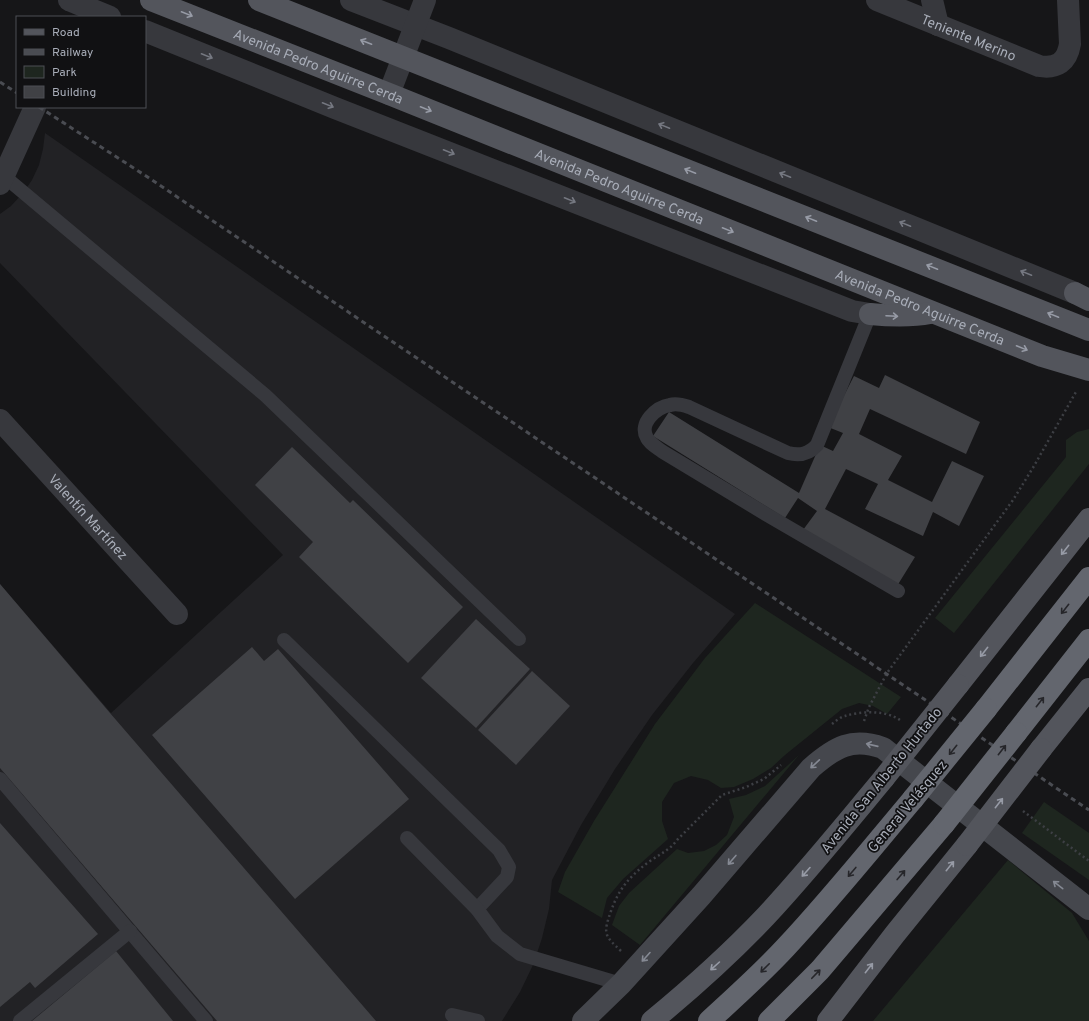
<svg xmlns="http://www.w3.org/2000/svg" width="1089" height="1021" viewBox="0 0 1089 1021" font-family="Overpass,sans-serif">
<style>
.built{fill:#222225}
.green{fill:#1e261f}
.building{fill:#404145}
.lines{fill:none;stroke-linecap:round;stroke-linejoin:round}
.path{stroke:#3d3f44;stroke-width:2.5;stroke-dasharray:2 3;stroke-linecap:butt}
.service{stroke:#37383d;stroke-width:14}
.minor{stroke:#37383d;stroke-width:22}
.tertiary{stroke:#37383d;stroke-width:22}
.secondary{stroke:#45474d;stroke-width:22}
.primary{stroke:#53555c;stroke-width:22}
.motorway{stroke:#63666e;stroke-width:22}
.rail{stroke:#4a4c52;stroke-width:3;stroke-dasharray:5 4;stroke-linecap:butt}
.primary-bridge{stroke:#53555c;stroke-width:22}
.motorway-bridge{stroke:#63666e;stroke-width:22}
.oneway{stroke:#979ba6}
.oneway2{stroke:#757881}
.oneway3{stroke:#26262a}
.oneway4{stroke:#858993}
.labels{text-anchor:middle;stroke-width:3.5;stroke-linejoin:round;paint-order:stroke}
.street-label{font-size:14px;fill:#a8adb8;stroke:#111113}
</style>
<rect width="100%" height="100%" fill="#161618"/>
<polygon class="built" points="45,133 735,614 693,663 652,715 615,769 581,825 552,880 549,909 542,938 533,965 520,992 502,1021 0,1021 0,584 111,713 283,555 0,263 0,214 11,206 23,193 32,180 39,165 43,149"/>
<g class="green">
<polygon points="1089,429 1089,464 954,633 935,618 1066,457 1066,440 1077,432"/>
<polygon points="755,603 901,697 887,714 873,706 859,703 842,709 785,755 771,768 753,779 734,787 721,788 708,780 691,776 674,783 662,802 662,821 668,839 623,879 607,898 602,918 558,892 565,872 594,821 655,724 705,658"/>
<polygon points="799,755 640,945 612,925 619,906 629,893 677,849 688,853 704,851 716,845 727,835 734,817 729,799 746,795 765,786"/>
<polygon points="1044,802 1089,833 1089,880 1022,833"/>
<polygon points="1008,860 1072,913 1089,941 1089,1021 873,1021"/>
</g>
<g class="building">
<polygon points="885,375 980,422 966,454 870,409 859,434 902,456 888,480 932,502 952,461 984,476 959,526 933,512 923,536 865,509 878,484 846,469 825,509 915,557 897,586 803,530 817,511 798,498 785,518 653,436 669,412 799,493 820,445 833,451 843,433 828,427 854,376 879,388"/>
<polygon points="292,447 350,503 353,500 463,607 408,663 299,557 313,542 255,485"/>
<polygon points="0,584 110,713 376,1021 217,1021 0,768"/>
<polygon points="476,619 530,669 476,728 421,678"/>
<polygon points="252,647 264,661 278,649 409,799 295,899 152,735"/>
<polygon points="532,671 570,706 516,765 478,730"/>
<polygon points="0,823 98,934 35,988 30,982 0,1007"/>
<polygon points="116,951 173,1021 32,1021"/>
</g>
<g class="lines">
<g class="path">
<polyline points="864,721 869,707 887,673 1013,500 1034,466 1077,390"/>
<path d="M832 724C836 721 840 717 845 716 861 711 886 710 900 720"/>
<polyline points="1023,811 1089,861"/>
<path d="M621 951C604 935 603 934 611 911 619 888 631 875 650 861 660 854 670 850 677 840L722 795 746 787 764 779 781 765"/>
</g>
<g class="service">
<polyline points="5,177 265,395 519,639"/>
<path d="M870 314 817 445C809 454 800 456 788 453L689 407C683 405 676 403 670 405 657 407 638 423 647 438 650 444 658 448 663 452L769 516 898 591"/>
<polyline points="284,640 499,850 509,867 507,877 477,909"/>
<polyline points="0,779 206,1021"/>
<polyline points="407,838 477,909 497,936 520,954 621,984"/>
<polyline points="452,1015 478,1021"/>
<polyline points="20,1021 130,931"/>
</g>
<g class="minor">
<polyline points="69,0 110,17"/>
<polyline points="351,0 449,38 1075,293"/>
<path id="s1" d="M877 0 1039 66C1057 69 1067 62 1070 44L1068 0"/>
<polyline points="932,0 938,25"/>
<polyline points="145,31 335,108 852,311 870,314"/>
<polyline points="0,184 35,107"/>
<path id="s2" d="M0 420 177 614"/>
</g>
<polyline class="tertiary" points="389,94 425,0"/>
<path class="secondary" d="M583 1021 621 984 701 896 811 768C835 747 852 737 883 748L1089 909"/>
<g class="primary">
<path id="s3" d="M151 0 389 94 1042 356 1089 370"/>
<polyline points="259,0 1089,330"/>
<polyline points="1075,293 1089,300"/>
<path d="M870 314C891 316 910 317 930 313"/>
<polyline points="958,685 1089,519"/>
<polyline points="1041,749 1089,689"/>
<path d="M652 1021C692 988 730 954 766 916 807 872 845 825 884 778"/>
<polyline points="828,1021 895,934 967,845"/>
</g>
<g class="motorway">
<polyline points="986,709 1089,578"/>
<polyline points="1016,733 1089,640"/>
<path d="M709 1021C735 997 762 973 786 947 830 900 871 849 913 799"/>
<polyline points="769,1021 820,970 944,824"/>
</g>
<g class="rail">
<polyline points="0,82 17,93"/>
<polyline points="39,107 146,176 1089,810"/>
</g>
<g class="primary-bridge">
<polyline points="884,778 958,685"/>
<polyline points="967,845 1041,749"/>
</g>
<g class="motorway-bridge">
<polyline points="913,799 986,709"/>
<polyline points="944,824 1016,733"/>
</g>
</g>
<defs><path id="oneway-shaft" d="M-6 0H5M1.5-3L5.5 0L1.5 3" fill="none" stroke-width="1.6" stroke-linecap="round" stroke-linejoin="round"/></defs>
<g class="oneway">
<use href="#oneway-shaft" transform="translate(187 14) rotate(22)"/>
<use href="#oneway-shaft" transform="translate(366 42) rotate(-159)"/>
<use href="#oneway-shaft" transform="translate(426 109) rotate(22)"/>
<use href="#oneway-shaft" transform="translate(690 171) rotate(-158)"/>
<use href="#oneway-shaft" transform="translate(811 219) rotate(-158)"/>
<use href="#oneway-shaft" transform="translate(728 230) rotate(22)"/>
<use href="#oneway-shaft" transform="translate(932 267) rotate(-158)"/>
<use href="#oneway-shaft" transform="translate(1053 315) rotate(-158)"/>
<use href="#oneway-shaft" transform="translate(892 316) rotate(3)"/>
<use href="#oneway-shaft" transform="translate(1022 348) rotate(22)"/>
<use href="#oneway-shaft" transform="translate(1065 550) rotate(128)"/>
<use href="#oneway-shaft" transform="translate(984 652) rotate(128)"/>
<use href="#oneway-shaft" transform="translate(999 803) rotate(-52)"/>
<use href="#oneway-shaft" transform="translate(950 866) rotate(-51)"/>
<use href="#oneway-shaft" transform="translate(806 872) rotate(132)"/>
<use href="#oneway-shaft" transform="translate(715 966) rotate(138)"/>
<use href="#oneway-shaft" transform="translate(869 968) rotate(-52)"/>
</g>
<g class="oneway2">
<use href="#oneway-shaft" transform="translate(207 56) rotate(22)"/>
<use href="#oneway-shaft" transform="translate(328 105) rotate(22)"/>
<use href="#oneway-shaft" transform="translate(664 126) rotate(-158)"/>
<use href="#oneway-shaft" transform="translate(449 152) rotate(22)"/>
<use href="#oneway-shaft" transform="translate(785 175) rotate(-158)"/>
<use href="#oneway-shaft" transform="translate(570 200) rotate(22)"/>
<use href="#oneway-shaft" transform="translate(905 224) rotate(-158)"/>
<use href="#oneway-shaft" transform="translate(1026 273) rotate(-158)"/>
</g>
<g class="oneway3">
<use href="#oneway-shaft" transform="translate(1065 609) rotate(128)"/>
<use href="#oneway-shaft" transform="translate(1040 702) rotate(-52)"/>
<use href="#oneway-shaft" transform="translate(953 750) rotate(129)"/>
<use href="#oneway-shaft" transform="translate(1002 750) rotate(-52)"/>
<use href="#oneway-shaft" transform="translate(852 872) rotate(130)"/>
<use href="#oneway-shaft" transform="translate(901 875) rotate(-50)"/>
<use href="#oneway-shaft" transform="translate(765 968) rotate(135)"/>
<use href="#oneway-shaft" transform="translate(816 974) rotate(-46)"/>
</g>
<g class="oneway4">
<use href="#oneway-shaft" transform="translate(872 745) rotate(-167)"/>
<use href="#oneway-shaft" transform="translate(815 764) rotate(137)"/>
<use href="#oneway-shaft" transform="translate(732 860) rotate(131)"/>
<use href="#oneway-shaft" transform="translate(1058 885) rotate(-142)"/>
<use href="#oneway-shaft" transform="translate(646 957) rotate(132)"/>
</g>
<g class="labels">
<g class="street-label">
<text dy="5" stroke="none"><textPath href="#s1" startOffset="99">Teniente Merino</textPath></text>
<text dy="5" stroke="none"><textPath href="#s3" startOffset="180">Avenida Pedro Aguirre Cerda</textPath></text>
<text dy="5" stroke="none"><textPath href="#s3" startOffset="504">Avenida Pedro Aguirre Cerda</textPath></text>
<text dy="5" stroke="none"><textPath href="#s3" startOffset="828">Avenida Pedro Aguirre Cerda</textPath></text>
<text dy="5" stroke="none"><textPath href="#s2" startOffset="131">Valentín Martínez</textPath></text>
<text transform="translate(881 780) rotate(-51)" y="5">Avenida San Alberto Hurtado</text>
<text transform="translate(907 806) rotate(-50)" y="5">General Velásquez</text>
</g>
</g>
<rect x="16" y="16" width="130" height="92" fill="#111113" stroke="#4d4f55"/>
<rect x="24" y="29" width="20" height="6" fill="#53555c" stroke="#4d4f55"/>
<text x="52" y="36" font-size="12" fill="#a8adb8">Road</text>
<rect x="24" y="49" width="20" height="6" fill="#4a4c52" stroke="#4d4f55"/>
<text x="52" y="56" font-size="12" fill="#a8adb8">Railway</text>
<rect x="24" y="66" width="20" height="12" fill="#1e261f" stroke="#4d4f55"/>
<text x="52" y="76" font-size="12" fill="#a8adb8">Park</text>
<rect x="24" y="86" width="20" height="12" fill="#404145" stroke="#4d4f55"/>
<text x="52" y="96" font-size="12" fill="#a8adb8">Building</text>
</svg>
